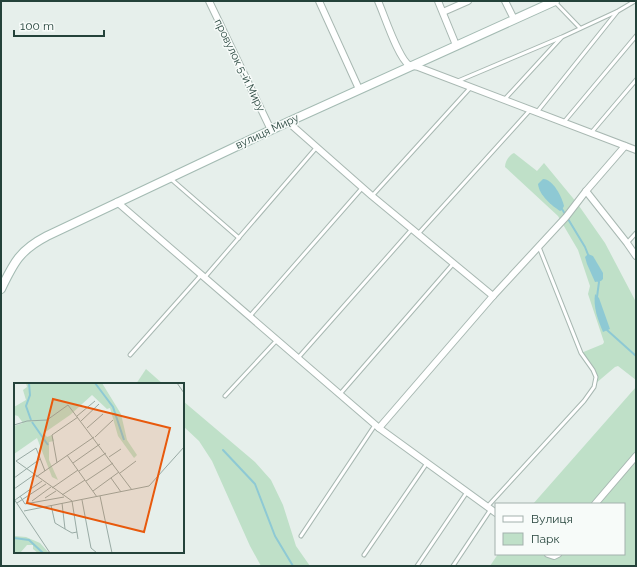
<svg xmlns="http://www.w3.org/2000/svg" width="637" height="567" viewBox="0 0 637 567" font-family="Raleway,sans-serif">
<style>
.green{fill:#bfe0c8}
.water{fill:#8ec9d4}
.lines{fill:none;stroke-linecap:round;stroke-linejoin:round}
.stream{stroke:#8ec9d4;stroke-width:2}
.lane-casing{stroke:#a8b8b2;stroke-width:5}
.street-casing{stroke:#a8b8b2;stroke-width:8}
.secondary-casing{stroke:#a4bbb3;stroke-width:10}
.lane{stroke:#fff;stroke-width:3}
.street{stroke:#fff;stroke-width:6}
.secondary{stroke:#fff;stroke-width:8}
.labels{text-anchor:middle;stroke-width:3;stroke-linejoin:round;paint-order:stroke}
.street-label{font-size:11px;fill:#24423a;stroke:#f7fbf9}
.inset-river{fill:none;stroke:#8ec9d4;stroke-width:2}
.inset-road{fill:none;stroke:#98aaa4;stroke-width:1}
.view{fill:#e8590c;fill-opacity:0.15;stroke:#e8590c;stroke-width:2}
.inset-edge{fill:none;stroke:#24423a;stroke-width:2}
</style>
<rect width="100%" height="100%" fill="#e6efeb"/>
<g class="green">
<path d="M514 153 537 171 544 163 577 203 605 243 636 302V380L618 366 615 367 595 384 594 374 581 353 603 344 604 342 588 294 590 286 578 250 558 216 505 167C505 162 508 157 512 154Z"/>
<polygon points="146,369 163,384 136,384"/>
<polygon points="636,387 636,566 490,566 498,554 624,554 624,504 533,504"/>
<polygon points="183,401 255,462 271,480 283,505 296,546 310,566 261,566 250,546 212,461 199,441 183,426"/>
</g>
<g class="water">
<path d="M543 179C553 179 562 197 564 206L562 210 560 211C552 206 539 195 538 184Z"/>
<polygon points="588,254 593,256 603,273 603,279 601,281 595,282 587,264 585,257"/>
<path d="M595 294 599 298 610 329 603 332C598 320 593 307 595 294Z"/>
</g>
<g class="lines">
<g class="stream">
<polyline points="562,209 585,247 589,257"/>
<polyline points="597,297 599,282 598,280"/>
<polyline points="607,330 636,356"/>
<polyline points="223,450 255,484 275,536 293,566"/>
</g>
<g class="lane-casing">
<g id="lane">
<polyline points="554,1 580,28"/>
<polyline points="458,81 562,37 618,11 635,1"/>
<polyline points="504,100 561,38"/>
<polyline points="537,112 617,12"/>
<polyline points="564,122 636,36"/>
<polyline points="591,133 636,80"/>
<polyline points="171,179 239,238"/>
<polyline points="372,196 471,87"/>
<polyline points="418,234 531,109"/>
<polyline points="627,243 636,233"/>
<polyline points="205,277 316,148"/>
<polyline points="250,316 363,187"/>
<polyline points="130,355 202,274"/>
<polyline points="298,358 412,229"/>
<polyline points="340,394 453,264"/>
<polyline points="225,396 277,340"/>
<polyline points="487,507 584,401 594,387 596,377 593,370 581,353 539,247"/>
<polyline points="301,536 375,425"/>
<polyline points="364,555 427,463"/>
<polyline points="417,566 467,492"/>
<polyline points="453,566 491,509"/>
</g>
</g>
<g class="street-casing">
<g id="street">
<polyline points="209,1 271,130"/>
<polyline points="319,1 359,89"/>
<path d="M378 1C384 14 398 58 409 65 411 66 415 66 418 67L636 150"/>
<polyline points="438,1 456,45"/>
<polyline points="505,1 514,19"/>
<polyline points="443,12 468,1"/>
<polyline points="288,122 372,196 493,296"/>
<polyline points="586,191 627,243 636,256"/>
<polyline points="117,202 379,428 496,513"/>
<polyline points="379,428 493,296 566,217 586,191 625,146"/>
<polyline points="595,504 636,456"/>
<polyline points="548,554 554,556 558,554"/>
</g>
</g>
<g class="secondary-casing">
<path id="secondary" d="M1 289C14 262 20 250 47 236L288 122 555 1"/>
</g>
<use href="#lane" class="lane"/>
<use href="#street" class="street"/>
<use href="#secondary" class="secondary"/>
</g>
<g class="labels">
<g class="street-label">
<text transform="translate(240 65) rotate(64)" y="4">провулок 5-й Миру</text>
<text transform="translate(267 131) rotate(-25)" y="4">вулиця Миру</text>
</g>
</g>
<g transform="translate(14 383)">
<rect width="170" height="170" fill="#e6efeb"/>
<path d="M12 0H88L107 31 113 57 123 72 120 75 104 53 96 25 93 26 78 12 56 32 30 50 33 54 38 52 40 58 35 59V77L44 97 38 94 23 55 0 71V43L9 40 4 33 0 32V24L12 17 9 7 13 4ZM0 153 12 154 26 160 35 170H24L19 166V162H13L6 170H0Z" fill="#bfe0c8"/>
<path class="inset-river" d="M15 0 16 12 12 23 17 37M81 0 99 24 110 57M18 39 34 62M0 155 15 157 29 170"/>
<path class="inset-road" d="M163 0 170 10M63 33 81 18M67 38 85 21M0 42 13 38 33 37 54 22 118 107M73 45 89 31M81 54 99 37M53 72 83 114M95 74 107 66M43 80 38 52 64 34M59 80 86 61M31 88 22 65 2 78 58 118 64 156M65 88 92 70M106 90 122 78M22 94 80 54M0 95 26 76M97 95 107 109M72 98 99 80M38 105 64 87M0 106 20 92M79 108 105 89M48 112 71 97M6 113 11 121 50 114M86 113 98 170M31 115 42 108M0 116 36 170M1 117 28 98M68 117 77 165 83 170M18 118 37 104M3 120 32 101M37 122 41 140 51 146 48 120M10 128 135 103 170 64M51 146 58 150 63 149"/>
<path class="view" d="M39 16 156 45 130 149 13 120Z"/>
<rect width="170" height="170" class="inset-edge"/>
</g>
<rect width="637" height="567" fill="none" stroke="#24423a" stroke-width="4"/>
<rect x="495" y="503" width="130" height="52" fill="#f7fbf9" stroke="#a3b1ad"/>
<rect x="503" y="516" width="20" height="6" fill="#ffffff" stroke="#a3b1ad"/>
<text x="531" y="523" font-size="12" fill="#24423a">Вулиця</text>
<rect x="503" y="533" width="20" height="12" fill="#bfe0c8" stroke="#a3b1ad"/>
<text x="531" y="543" font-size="12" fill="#24423a">Парк</text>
<path d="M14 30v6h90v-6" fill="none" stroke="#24423a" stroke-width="2"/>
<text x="20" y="30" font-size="12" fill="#24423a" stroke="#f7fbf9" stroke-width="3" paint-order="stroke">100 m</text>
</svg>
